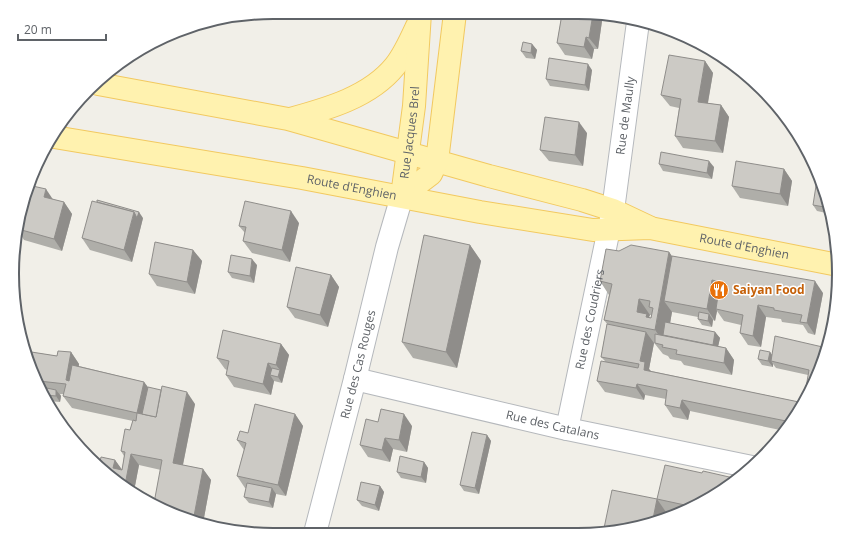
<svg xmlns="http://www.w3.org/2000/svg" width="851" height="547" viewBox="0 0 851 547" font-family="'Open Sans',sans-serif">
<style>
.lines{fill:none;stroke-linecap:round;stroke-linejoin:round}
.minor-casing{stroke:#b5b8bc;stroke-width:24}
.major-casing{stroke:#f2c960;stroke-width:24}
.minor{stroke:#fff;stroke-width:22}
.major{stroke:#fff2af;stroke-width:22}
.wall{fill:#afaea9;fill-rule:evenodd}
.shaded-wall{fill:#8f8d8a}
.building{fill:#cccac5;stroke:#8f8d8a;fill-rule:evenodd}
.labels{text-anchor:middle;stroke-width:3;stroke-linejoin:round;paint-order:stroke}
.street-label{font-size:12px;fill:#5f6368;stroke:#fff}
.food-label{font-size:12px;font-weight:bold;fill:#c56008;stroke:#fff;text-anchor:start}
.rim{fill:none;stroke:#5f6368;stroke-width:2}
</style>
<rect width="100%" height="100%" fill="#f1efe8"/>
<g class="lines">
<g class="minor-casing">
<g id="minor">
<path id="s1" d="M355 379 567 429 752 467"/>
<path id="s2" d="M567 429 613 210 638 22"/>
<path id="s3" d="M315 533 355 379 387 247 402 196"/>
</g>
</g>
<g class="major-casing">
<g id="major">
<polyline points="98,84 288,119 489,176 582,200 613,210 649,227"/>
<path d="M290 119C327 109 370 97 395 66 404 55 411 39 417 26"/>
<path id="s4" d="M54 137 302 178 480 212 593 230 650 228 838 265"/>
<polyline points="402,196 431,174 437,161 455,13"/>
<path id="s5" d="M402 196 414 106 420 13"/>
</g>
</g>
<use href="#minor" class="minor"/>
<use href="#major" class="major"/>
</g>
<g class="wall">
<polygon points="562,14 603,14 598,49 594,49 592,59 565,55 557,43"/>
<polygon points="532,44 537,50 535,59 526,58 521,51"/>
<polygon points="705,61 713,73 708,103 721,105 729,117 723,153 683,148 675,136 679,108 670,106 661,95"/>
<polygon points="592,70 589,91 550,86 546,79"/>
<polygon points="587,133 583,166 549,161 540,150"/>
<polygon points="659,164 714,167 712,179 663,171"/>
<polygon points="784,169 792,181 788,206 740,198 732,186"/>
<polygon points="26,189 53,200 64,202 72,214 62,251 24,240 18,230"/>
<polygon points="813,205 830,206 831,214 817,211"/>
<polygon points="143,218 132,262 90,250 82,238"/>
<polygon points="299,223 290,262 252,253 243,241 245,233 239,226"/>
<polygon points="470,245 481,261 457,368 413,358 402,342"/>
<polygon points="193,250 202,261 195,294 157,286 149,274"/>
<path d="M619 251 669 252 672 256 823 293 815 335 808 333 803 325 782 322 781 319 766 317 761 347 748 345 740 333 741 325 724 321 717 311 715 321 713 320 712 327 702 325 698 319V317L672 312 670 323 715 332 720 338 718 346 726 348 734 360 732 375 684 365 681 361 670 359 668 356 663 354 655 344 654 343 649 369 651 371 799 402 802 407 785 431 690 411 688 420 673 417 665 405 666 399 645 395 644 400 605 392 597 381 605 361 601 357 607 324 604 320 609 295 600 281ZM650 315H652L651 318 649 317Z"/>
<polygon points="257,265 254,283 232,278 228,272"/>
<polygon points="331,275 339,287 328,327 295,318 287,307"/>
<polygon points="281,344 289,355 282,383 274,381 271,395 234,387 226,375 227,370 225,369 217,358"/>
<polygon points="827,348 808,375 776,368 773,364 773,367 762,365 758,359 770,352 772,355"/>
<polygon points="25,351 57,356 71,352 79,364 79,366 144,382 148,387 195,404 183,465 203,469 211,480 203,523 173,515 154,503 161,470 139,465 134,491 101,470 99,466 115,460 122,470 124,456 121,451 130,430 133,421 72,408 63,396 64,394 60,394 61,396 60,402 48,401"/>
<polygon points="295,414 303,426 286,496 276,494 273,508 249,503 244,497 246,488 245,488 237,476 244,450 237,440 248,433"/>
<polygon points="378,422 412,426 407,452 393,449 390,462 368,457 360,445"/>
<polygon points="487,435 491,441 479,494 464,491 460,485"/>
<polygon points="424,462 428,468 426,483 401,478 397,472"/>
<polygon points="737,481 693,508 672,516 668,515 668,518 645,526 657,499"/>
<polygon points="380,486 384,492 379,511 362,506 357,500"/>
</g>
<g class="shaded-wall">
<polygon points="593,14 603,14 598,49 589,38"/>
<polygon points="586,37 594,49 592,59 584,47"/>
<polygon points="532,44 537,50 535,59 531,53"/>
<polygon points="705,61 713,73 706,113 698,102"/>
<polygon points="588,64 592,70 589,91 585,85"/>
<polygon points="721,105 729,117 723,153 715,141"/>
<polygon points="579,122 587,133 583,166 575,155"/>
<polygon points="709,161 714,167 712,179 707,173"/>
<polygon points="784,169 792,181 788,206 780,194"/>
<polygon points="46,189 54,201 44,197"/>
<polygon points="64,202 72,214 62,251 54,239"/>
<polygon points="291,211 299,223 290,262 282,250"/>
<polygon points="134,212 139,212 143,218 132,262 124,250"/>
<polygon points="470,245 481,261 457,368 446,352"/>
<polygon points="193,250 202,261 195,294 187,282"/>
<polygon points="669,252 680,268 664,301 672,312 667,341 662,340 649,321 637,312 639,299 650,315 649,317 656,326"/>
<polygon points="252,259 257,265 254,283 250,276"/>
<polygon points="331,275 339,287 328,327 320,315"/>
<polygon points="712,280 721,292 716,309 717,311 715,321 707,309"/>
<polygon points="815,281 823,293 815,335 807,323"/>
<polygon points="758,305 766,317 761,347 753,336"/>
<polygon points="709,314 713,320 712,327 708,321"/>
<polygon points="646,332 654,343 649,369 653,374 644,370 640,361"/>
<polygon points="715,332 720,338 716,356 712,350"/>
<polygon points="281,344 289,355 282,383 278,377 280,370 276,365"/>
<polygon points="726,348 734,360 732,375 724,363"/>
<polygon points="71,352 79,364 74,392 66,380"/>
<polygon points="770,352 774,358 771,361 773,364 773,367 768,361"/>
<polygon points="268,363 276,374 270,375 274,381 271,395 263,384"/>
<polygon points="144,382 152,393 146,419 137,413"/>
<polygon points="637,384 645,395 644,400 636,388"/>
<polygon points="56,390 61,396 60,402 56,396"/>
<polygon points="187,392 195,404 181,474 173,463"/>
<polygon points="682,400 690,411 688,420 680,408"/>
<polygon points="799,402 802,407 797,414"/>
<polygon points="295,414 303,426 286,496 278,485"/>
<polygon points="404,414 412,426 407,452 399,440"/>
<polygon points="487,435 491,441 479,494 475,488"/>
<polygon points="385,438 393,449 390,462 382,450"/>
<polygon points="131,454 139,465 134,491 125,485"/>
<polygon points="115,460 123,471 113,468"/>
<polygon points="424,462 428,468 426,483 421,477"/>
<polygon points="203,469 211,480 203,523 197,521 194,516"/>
<polygon points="380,486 384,492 379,511 375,505"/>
<polygon points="272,488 276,494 273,508 269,502"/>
<polygon points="657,499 668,515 668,518 652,524"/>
</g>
<g class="building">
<polygon points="562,14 593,14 589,38 586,37 584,47 557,43"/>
<polygon points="523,42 532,44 531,53 521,51"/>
<polygon points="669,55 705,61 698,102 721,105 715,141 675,136 681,99 661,95"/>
<polygon points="549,58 588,64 585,85 546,79"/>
<polygon points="545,117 579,122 575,155 540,150"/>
<polygon points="661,152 709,161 707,173 659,164"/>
<polygon points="736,161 784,169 780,194 732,186"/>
<polygon points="818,173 830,206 830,208 813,205"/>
<polygon points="28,185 46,189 44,197 64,202 54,239 18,229 26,189"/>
<polygon points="97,200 139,212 137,218 134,212 97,202"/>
<polygon points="92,201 134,212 124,250 82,238"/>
<polygon points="245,201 291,211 282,250 243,241 246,227 239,226"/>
<polygon points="424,235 470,245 446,352 402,342"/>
<polygon points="155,242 193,250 187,282 149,274"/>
<path d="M631 245 669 252 655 330 604 320 612 284 600 281 606 249 619 251ZM639 299 650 301 649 307 653 308 651 318 646 317 647 314 637 312Z"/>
<polygon points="231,255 252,259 250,276 228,272"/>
<polygon points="672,256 815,281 807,323 800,322 802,315 774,310 774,308 758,305 753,336 740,333 743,315 716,309 720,282 712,280 707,309 664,301"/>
<polygon points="296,267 331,275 320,315 287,307"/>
<polygon points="699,312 709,314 708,321 698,319"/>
<polygon points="665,322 715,332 713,345 663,335"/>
<polygon points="607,324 646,332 640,361 645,362 644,370 799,402 797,414 791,422 682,400 680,408 665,405 667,390 637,384 636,388 597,381 601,361 638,368 639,364 601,357"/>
<polygon points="223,330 281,344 276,365 268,363 263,384 226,375 229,361 217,358"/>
<polygon points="655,334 726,348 724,363 676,354 677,350 662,347 663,345 655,343"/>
<polygon points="775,336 827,348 825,357 803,405 809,370 771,361"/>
<polygon points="760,350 770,352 768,361 758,359"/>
<polygon points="25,351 57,356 58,351 71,352 66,380 69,381 72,365 144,382 137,413 63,396 66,384 39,381"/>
<polygon points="272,368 280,370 278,377 270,375"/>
<polygon points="162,386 187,392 173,463 203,469 194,516 172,511 172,507 154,503 162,460 131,454 125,485 101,470 97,466 99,466 101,457 115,460 113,468 122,470 125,452 121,451 125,429 130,430 133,420 136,421 137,413 156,417"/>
<polygon points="42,387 56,390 56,396 45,395"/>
<polygon points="148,387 161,390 156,417 142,414"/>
<polygon points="255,404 295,414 278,485 237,476 246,443 237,440 240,431 248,433"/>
<polygon points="381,409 404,414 399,440 385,438 382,450 360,445 366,419 378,422"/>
<polygon points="472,432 487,435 475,488 460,485"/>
<polygon points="400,456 424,462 421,477 397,472"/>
<polygon points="665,465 702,473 703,471 738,479 694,507 657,499 652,524 645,526 603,533 612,490 657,499"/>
<polygon points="361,482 380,486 375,505 357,500"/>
<polygon points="247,483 272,488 269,502 244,497"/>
<polygon points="166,510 172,512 175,515 173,515"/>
</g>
<defs>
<g id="restaurant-disc" transform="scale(1)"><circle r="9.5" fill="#e8710a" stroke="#fff"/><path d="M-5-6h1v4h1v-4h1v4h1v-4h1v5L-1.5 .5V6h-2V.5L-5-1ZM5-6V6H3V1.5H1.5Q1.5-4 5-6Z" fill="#fff"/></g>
</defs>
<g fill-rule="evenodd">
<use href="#restaurant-disc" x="719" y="290"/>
</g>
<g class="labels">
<g class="street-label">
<text dy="4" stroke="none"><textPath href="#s2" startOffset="319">Rue de Maully</textPath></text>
<text dy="4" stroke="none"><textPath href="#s5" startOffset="64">Rue Jacques Brel</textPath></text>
<text dy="4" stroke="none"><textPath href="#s4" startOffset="302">Route d'Enghien</textPath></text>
<text dy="4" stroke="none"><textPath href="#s4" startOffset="700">Route d'Enghien</textPath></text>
<text dy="4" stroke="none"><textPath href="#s2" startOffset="112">Rue des Coudriers</textPath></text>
<text dy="4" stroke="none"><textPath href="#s3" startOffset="174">Rue des Cas Rouges</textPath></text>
<text dy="4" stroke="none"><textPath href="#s1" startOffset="203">Rue des Catalans</textPath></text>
</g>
<g class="food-label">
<text x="733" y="294">Saiyan Food</text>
</g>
</g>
<path d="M0 0H851V547H0ZM273 19H578A254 254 0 0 1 832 273V274A254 254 0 0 1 578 528H273A254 254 0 0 1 19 274V273A254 254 0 0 1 273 19Z" fill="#fff" fill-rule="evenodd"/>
<path class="rim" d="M273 19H578A254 254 0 0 1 832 273V274A254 254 0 0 1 578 528H273A254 254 0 0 1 19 274V273A254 254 0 0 1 273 19Z"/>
<path d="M18 34v6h88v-6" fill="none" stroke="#5f6368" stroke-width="2"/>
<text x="24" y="34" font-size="12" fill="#5f6368" stroke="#ffffff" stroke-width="3" paint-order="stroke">20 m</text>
</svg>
